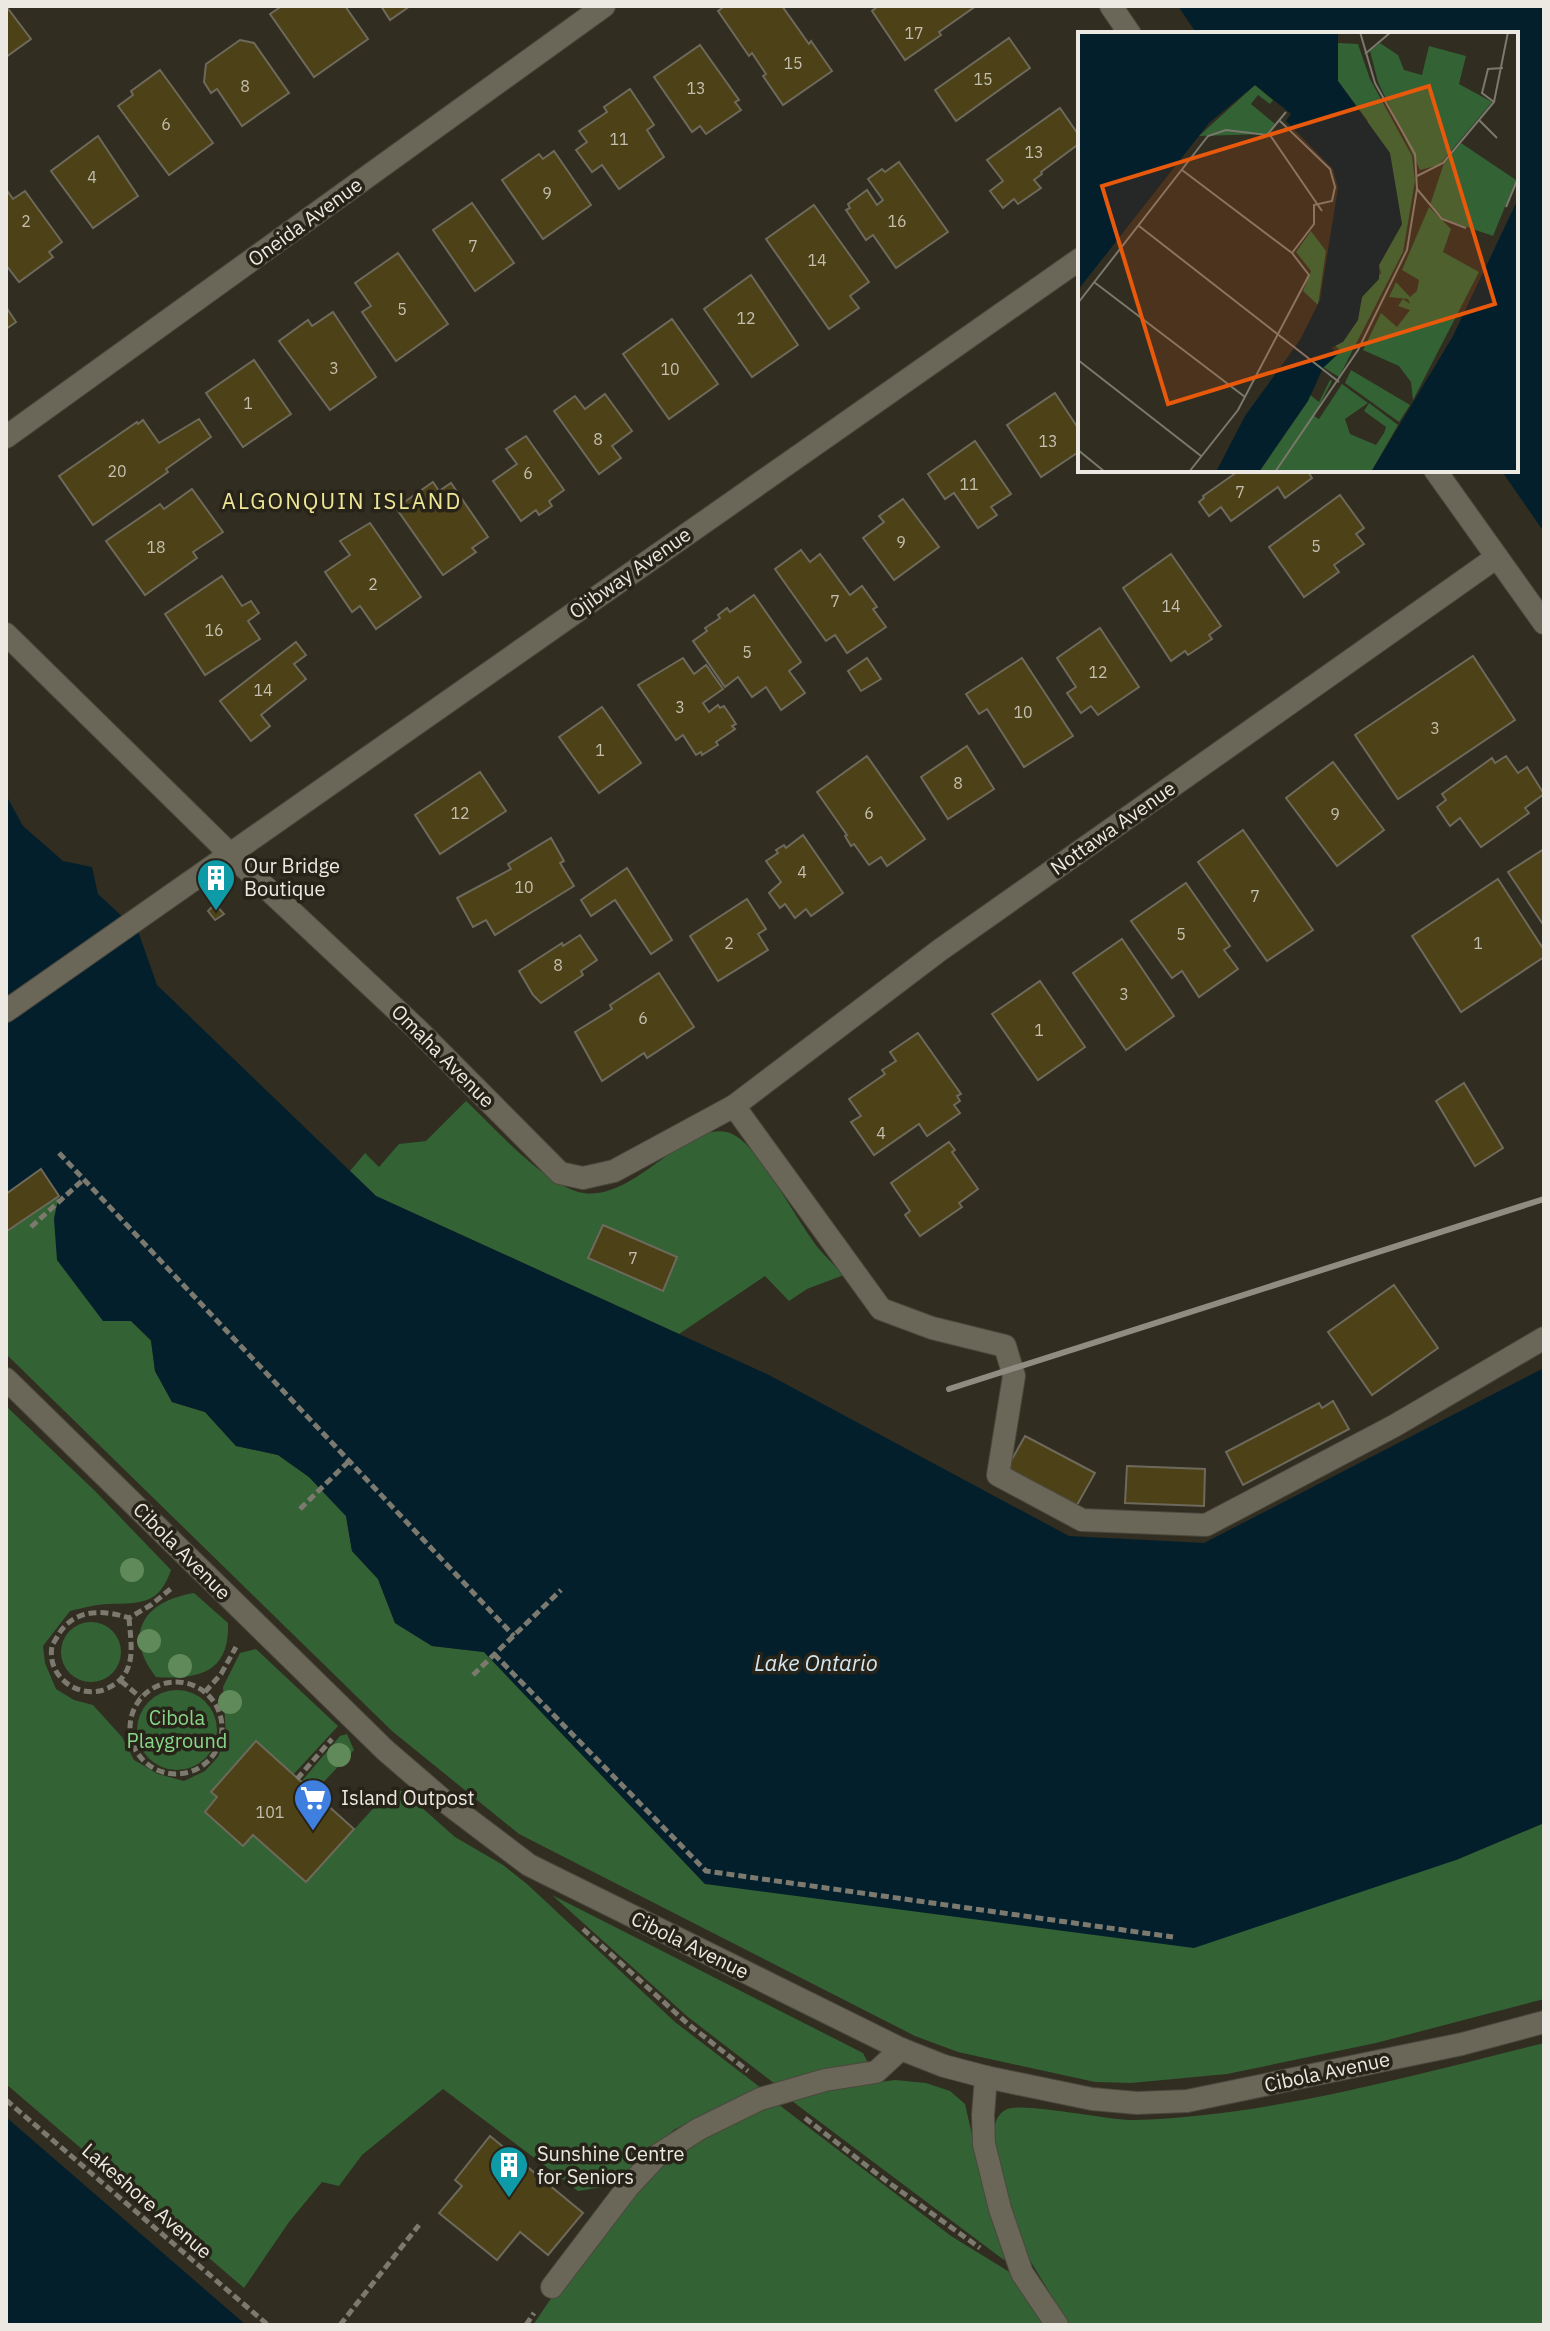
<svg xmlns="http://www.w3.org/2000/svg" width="1550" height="2331" viewBox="0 0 1550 2331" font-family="'IBM Plex Sans',sans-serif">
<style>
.green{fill:#336234}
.water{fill:#041f2c}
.building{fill:#4d4117;stroke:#6d695b;stroke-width:2}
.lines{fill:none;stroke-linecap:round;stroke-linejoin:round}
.service-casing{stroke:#4b483e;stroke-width:24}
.minor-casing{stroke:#4b483e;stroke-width:24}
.path{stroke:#7c796f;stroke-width:5;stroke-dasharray:8 4;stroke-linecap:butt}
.service{stroke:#6a6658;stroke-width:22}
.minor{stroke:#6a6658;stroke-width:22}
.rail{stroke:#8f8c82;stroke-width:6}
.tree{fill:#618a5a}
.labels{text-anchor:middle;stroke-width:7;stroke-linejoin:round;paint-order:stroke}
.number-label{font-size:16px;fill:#c4bfae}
.street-label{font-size:20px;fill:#ebe9e1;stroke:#272318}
.poi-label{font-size:20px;fill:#ebe9e1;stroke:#272318;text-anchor:start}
.park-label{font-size:20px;fill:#88d689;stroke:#272318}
.neighbourhood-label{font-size:22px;letter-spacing:2px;fill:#eee798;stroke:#272318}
.water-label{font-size:22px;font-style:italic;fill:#d3e7f3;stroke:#272318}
.inset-road{fill:none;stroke:#7b786e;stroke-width:2}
.view{fill:#e8590c;fill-opacity:0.15;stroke:#e8590c;stroke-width:4}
.inset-edge{fill:none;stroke:#ebe9e1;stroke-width:4}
</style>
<rect width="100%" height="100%" fill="#312d21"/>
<g class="green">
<path d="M466 1101C494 1127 547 1188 584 1193 639 1201 692 1110 736 1136 761 1151 798 1223 819 1249 827 1258 836 1267 844 1275L807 1289 789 1301 765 1276 679 1334 376 1196 350 1171 365 1153 379 1167 399 1144 426 1141Z"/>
<polygon points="59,1196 54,1219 131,1321 151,1341 155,1371 172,1402 205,1412 236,1446 278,1455 309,1477 346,1516 352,1551 378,1579 395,1623 432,1646 484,1652 705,1884 1456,1860 1544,1823 1544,1999 1376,2043 1227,2074 1131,2083 1095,2082 958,2052 915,2036 519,1834 392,1731 6,1354 6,1230"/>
<path d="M6 1406 96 1492 171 1570C159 1605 141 1603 109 1604 96 1604 83 1608 70 1611L43 1646 45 1663 56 1689 74 1700 93 1705 122 1737 134 1760 158 1774 184 1781 205 1771 218 1757 226 1736 223 1687 240 1653 256 1649 338 1726 293 1775 217 1797 205 1812 242 1846 253 1835 307 1881 390 1790 403 1791 455 1837 503 1865 527 1884 675 2022 765 2091 675 2129 626 2174 609 2186 578 2191 443 2089 362 2155 339 2186 322 2182 289 2222 244 2288 6 2084Z"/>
<path d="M194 1593 228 1623C230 1672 199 1680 156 1677 122 1634 144 1601 194 1593Z"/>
<circle cx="91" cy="1652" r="30"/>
<circle cx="177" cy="1730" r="40"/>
<polygon points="347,1734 354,1750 313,1793 301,1782 340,1736"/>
<polygon points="552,1895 863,2053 867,2061 860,2068 779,2087 688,2017"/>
<path d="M1544 2043V2325H1069L1019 2242 994 2146C993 2132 993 2116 1007 2109 1024 2102 1108 2120 1133 2120 1267 2117 1414 2075 1544 2043Z"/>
<polygon points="895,2080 926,2083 950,2091 965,2104 985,2192 1009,2259 1004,2260 792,2101 793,2097 826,2089"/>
<polygon points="774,2101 951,2236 1021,2279 1050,2325 533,2325 554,2294 658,2163"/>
</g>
<g class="water">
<polygon points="1178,6 1544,6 1544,532 1501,470 1516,470 1516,34 1197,34"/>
<polygon points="6,795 23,826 63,861 92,867 98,894 138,931 157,985 376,1196 769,1375 1069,1536 1204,1543 1544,1368 1544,1823 1456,1860 1194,1948 705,1884 484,1652 432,1646 395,1623 378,1579 352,1551 346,1516 309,1477 278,1455 236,1446 205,1412 172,1402 155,1371 151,1340 131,1321 103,1321 57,1260 54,1219 59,1196 41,1170 6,1194"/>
<polygon points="6,2117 246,2325 6,2325"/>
</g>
<g class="building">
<polygon points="6,6 31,39 6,57"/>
<polygon points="282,6 345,6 368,39 314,77 270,14"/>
<polygon points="381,6 410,6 390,20"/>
<polygon points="725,6 782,6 809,44 811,41 832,71 783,105 763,76 766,74 752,53 749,56 718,11"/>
<polygon points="878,6 976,6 939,32 941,35 905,60 872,11"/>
<polygon points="1009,38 1030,68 956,121 935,90"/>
<polygon points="240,40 254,43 289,93 242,126 217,89 211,93 204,82 206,64"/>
<polygon points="700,45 739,100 735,102 741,110 706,134 700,126 692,132 654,77"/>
<polygon points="160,70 213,143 169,175 118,106 133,95 131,91"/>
<polygon points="630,89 654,125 647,130 664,157 619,189 602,165 592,172 576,150 587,142 579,131 607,112 604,107"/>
<polygon points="1060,108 1080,137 1080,143 1041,172 1042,174 1034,180 1041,188 1018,204 1014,199 1003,208 990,191 1003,181 987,160"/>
<polygon points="98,136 138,196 93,228 51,171"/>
<polygon points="554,151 591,205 543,239 502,180 539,154 543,159"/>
<polygon points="899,162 948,232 896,268 873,235 866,240 846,210 850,208 848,204 867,190 877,205 883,200 868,179 882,169 885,172"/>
<polygon points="6,189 13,199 25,191 62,242 49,252 53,257 19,282 6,265"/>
<polygon points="472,203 514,263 475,291 433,230"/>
<polygon points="814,205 869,282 850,296 859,308 829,329 766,239"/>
<polygon points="398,253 448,324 396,361 362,312 371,306 355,283"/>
<polygon points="751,275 798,345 752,377 704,309"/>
<polygon points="6,307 16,322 6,329"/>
<polygon points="333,312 376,377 330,410 279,341 308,320 312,326"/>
<polygon points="672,319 718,384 669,419 623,354"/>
<polygon points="254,360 291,414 243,447 206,393"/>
<polygon points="1055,393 1080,431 1080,451 1041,477 1007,425"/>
<polygon points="605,394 632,431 612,446 621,458 599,474 554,411 575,396 585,409"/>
<polygon points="199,419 211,437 166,469 168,472 93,525 59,476 137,422 138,424 143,420 159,443"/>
<polygon points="526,436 564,490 549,501 552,506 539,515 536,510 521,521 493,481 517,464 506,449"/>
<polygon points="975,441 1011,494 991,507 997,515 978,528 954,493 945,499 928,474"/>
<polygon points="1240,470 1307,470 1312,478 1285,498 1278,487 1231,521 1221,507 1209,516 1199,502 1204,498 1203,496"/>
<polygon points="433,482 439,491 451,483 488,537 472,548 476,552 443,575 396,508"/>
<polygon points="192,489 223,532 193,552 197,558 145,595 106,541 160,504 164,509"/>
<polygon points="1340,495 1364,528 1356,534 1364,544 1334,565 1339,572 1304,597 1269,547"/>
<polygon points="903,499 939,547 894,580 863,538 884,522 879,516"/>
<polygon points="370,523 421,597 376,629 360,606 352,612 325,572 350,555 340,541"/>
<polygon points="801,550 810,562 820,554 850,595 862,586 877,607 873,609 886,627 847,653 835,635 826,641 775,569"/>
<polygon points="1171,554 1221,626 1209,635 1212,639 1188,655 1185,651 1171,661 1123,588"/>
<polygon points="222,576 242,606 251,601 259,613 248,621 260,639 205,675 165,614"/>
<polygon points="754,595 801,662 789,671 805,693 781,710 766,687 752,697 738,677 725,687 693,641 707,631 705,628 720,618 718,615 727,608 730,612"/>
<polygon points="1100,628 1139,687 1098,715 1091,706 1081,713 1067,693 1076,687 1057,658"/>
<polygon points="296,642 306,655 294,664 306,679 261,715 270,726 251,741 220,701"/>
<polygon points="1473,656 1515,720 1398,799 1355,735"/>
<polygon points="683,658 694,674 706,665 723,689 703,703 709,712 718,705 720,708 724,706 736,724 732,726 735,729 716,742 718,745 702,755 701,752 696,755 683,735 676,740 638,685"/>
<polygon points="867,658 881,679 861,691 848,671"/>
<polygon points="1022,658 1073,736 1024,767 987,709 979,714 966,694"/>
<polygon points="602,707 641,763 599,793 559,737"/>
<polygon points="967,746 994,789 948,819 921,777"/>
<polygon points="867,756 925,839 887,866 881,857 869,865 854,844 851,846 845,836 847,835 817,792"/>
<polygon points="1506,756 1518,773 1527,767 1544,794 1525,808 1529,813 1481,847 1460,818 1450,826 1437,807 1446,800 1442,794 1492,758 1495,763"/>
<polygon points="1333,762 1384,830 1337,866 1286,798"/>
<polygon points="480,772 506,811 440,854 415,815"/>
<polygon points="1243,830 1313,930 1267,961 1198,862"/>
<polygon points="803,835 843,893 811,916 806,909 795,918 785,904 780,908 769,893 781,882 766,861 778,853 776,850 784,845 786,848"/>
<polygon points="551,838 564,861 560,863 574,886 495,935 486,920 473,927 457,898 511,869 508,864"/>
<polygon points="1544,849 1544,926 1508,872"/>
<polygon points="627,868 672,940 651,954 615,900 591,916 581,900"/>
<polygon points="1498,879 1544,950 1544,957 1461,1012 1412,936"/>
<polygon points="1186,883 1230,946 1224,950 1238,969 1199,997 1182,971 1172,978 1131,921"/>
<polygon points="747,899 766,929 758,934 768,950 718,981 690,936"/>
<polygon points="215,904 224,914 215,920 208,911"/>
<polygon points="580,935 597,960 581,971 583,975 541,1003 533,995 519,971 562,943 563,946"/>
<polygon points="1122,939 1174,1016 1126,1050 1073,973"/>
<polygon points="659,973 694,1027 647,1058 644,1053 602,1081 575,1032 612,1009 610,1005"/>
<polygon points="1040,981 1085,1047 1038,1080 992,1014"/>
<polygon points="918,1033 961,1094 957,1096 960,1101 954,1105 960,1113 927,1136 919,1124 874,1155 851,1122 861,1116 849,1099 885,1074 882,1070 896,1061 890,1052"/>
<polygon points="1464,1083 1503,1148 1475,1166 1436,1101"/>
<polygon points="949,1142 955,1150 952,1152 978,1189 959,1203 962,1207 920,1236 905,1215 910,1211 891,1183"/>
<polygon points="41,1169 59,1196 7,1231 6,1194"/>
<polygon points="603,1225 677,1257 663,1291 588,1258"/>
<polygon points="1394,1285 1438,1348 1372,1395 1328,1332"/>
<polygon points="1333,1401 1349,1429 1243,1485 1226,1452 1319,1403 1322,1408"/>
<polygon points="1025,1436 1095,1473 1077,1505 1007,1468"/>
<polygon points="1127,1466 1205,1469 1204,1506 1125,1503"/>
<polygon points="256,1741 354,1829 306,1882 253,1835 243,1846 205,1812 217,1797 211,1792"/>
<polygon points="490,2136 583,2213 548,2255 520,2232 497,2260 439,2213 462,2186 455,2180"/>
</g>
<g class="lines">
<g class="service-casing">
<g id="service">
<polyline points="6,1379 385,1750 443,1800 529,1865 901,2049 944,2066 986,2077 1092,2099 1137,2103 1187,2101 1462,2044 1544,2022"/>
<polyline points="552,2287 628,2187 658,2155 699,2129 760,2099 825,2080 876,2072 901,2049"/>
</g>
</g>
<g class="minor-casing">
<g id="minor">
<polyline points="1111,6 1130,34"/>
<polyline points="6,437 604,6"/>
<polyline points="1435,470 1544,623"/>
<polyline points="6,634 229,853 418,1030 560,1173 583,1178 614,1171 734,1106 940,950 1497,557"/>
<polyline points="6,1011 1080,259"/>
<polyline points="734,1106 881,1309 932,1328 1005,1346 1014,1376 998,1475 1082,1520 1206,1525 1394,1426 1544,1338"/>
<polyline points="986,2077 983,2115 984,2144 1000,2209 1022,2273 1057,2325"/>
</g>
</g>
<g class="path">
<polyline points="59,1153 514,1636"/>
<polyline points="31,1227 84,1179"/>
<polyline points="300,1509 349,1461"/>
<path d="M129 1618C131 1645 138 1674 108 1688 81 1701 46 1678 52 1646 52 1645 58 1636 58 1635 74 1609 102 1609 129 1618L151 1605 173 1587"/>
<polyline points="494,1654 706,1871 1173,1937"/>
<polyline points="473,1675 561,1590"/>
<polyline points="121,1681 140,1697"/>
<circle cx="176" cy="1728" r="46"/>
<polyline points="205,1692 221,1674 236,1647"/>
<polyline points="297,1779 332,1739"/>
<polyline points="583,1929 688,2024 748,2071"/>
<polyline points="6,2100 268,2325"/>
<polyline points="805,2118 885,2180 980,2248"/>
<polyline points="340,2325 419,2225"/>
<polyline points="526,2325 534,2313"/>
</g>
<use href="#service" class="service"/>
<use href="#minor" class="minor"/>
<polyline class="rail" points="949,1389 1544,1199"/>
</g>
<g class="tree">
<circle cx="132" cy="1570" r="12"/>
<circle cx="149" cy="1641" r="12"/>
<circle cx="180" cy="1666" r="12"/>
<circle cx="230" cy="1702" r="12"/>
<circle cx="339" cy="1755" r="12"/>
</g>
<defs>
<g id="building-pin" transform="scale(2)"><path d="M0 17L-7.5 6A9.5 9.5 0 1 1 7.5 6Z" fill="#0f9aa8" stroke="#272318"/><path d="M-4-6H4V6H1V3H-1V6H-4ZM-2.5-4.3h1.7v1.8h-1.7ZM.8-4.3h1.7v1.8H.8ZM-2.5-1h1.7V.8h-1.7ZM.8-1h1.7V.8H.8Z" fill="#fff"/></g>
<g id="supermarket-pin" transform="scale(2)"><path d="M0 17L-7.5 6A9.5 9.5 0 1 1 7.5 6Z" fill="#3f7fe0" stroke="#272318"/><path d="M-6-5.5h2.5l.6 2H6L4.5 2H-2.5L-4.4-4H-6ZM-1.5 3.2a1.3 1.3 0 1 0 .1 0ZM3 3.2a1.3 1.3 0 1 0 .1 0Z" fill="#fff"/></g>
</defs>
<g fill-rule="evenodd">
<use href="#building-pin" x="216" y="878"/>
<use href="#supermarket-pin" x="313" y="1798"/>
<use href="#building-pin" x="509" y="2165"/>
</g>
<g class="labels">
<g class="number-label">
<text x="914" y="39">17</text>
<text x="793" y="69">15</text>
<text x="983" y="85">15</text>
<text x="245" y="92">8</text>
<text x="696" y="94">13</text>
<text x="166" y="130">6</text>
<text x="619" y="145">11</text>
<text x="1034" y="158">13</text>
<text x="92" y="183">4</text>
<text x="547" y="199">9</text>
<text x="26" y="227">2</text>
<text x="897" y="227">16</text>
<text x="473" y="252">7</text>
<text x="817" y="266">14</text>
<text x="402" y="315">5</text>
<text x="746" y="324">12</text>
<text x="334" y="374">3</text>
<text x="670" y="375">10</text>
<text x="248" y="409">1</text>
<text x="598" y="445">8</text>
<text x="1048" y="447">13</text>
<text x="117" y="477">20</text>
<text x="528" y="479">6</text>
<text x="969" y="490">11</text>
<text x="1240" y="498">7</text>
<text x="901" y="548">9</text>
<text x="1316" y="552">5</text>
<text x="156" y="553">18</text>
<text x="373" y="590">2</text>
<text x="835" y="607">7</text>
<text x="1171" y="612">14</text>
<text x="214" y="636">16</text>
<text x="747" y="658">5</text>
<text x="1098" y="678">12</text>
<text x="263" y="696">14</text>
<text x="680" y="713">3</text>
<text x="1023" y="718">10</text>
<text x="1435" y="734">3</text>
<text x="600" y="756">1</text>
<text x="958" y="789">8</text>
<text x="460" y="819">12</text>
<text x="869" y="819">6</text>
<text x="1335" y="820">9</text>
<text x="802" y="878">4</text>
<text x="524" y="893">10</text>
<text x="1255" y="902">7</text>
<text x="1181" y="940">5</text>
<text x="729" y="949">2</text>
<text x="1478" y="949">1</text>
<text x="558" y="971">8</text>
<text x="1124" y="1000">3</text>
<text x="643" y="1024">6</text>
<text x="1039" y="1036">1</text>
<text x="881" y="1139">4</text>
<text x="633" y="1264">7</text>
<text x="270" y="1818">101</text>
</g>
<g class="street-label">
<text transform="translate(305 222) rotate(-36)" y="7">Oneida Avenue</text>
<text transform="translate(630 573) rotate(-35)" y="7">Ojibway Avenue</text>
<text transform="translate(1113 828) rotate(-35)" y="7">Nottawa Avenue</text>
<text transform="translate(443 1056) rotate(45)" y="7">Omaha Avenue</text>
<text transform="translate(182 1551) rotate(45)" y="7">Cibola Avenue</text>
<text transform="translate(690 1945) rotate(26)" y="7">Cibola Avenue</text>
<text transform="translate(1327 2072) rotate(-12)" y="7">Cibola Avenue</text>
<text transform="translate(147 2201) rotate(41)" y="7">Lakeshore Avenue</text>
</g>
<g class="poi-label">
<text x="244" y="873">Our Bridge<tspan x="244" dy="23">Boutique</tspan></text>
<text x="341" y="1805">Island Outpost</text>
<text x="537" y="2161">Sunshine Centre<tspan x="537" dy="23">for Seniors</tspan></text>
</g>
<g class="park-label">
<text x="177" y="1725">Cibola<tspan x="177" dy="23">Playground</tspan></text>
</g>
<g class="neighbourhood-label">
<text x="342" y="509">ALGONQUIN ISLAND</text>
</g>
<g class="water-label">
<text x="816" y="1671">Lake Ontario</text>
</g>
</g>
<g transform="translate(1078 32)">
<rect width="440" height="440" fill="#312d21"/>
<path d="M260 11 280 12 292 47 334 124 337 149 325 220 261 345 245 335 262 318 255 312 276 291 284 265 303 241 301 233 324 192 289 88 260 49ZM302 11 320 23 326 38 344 43 351 14 388 24 381 52 414 70 361 133 342 138 300 50 292 19ZM177 53 195 68 192 72 180 63 173 72 197 92 189 102 121 104ZM383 111 438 148 415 204 366 187 352 173 366 131ZM351 175 373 197 365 220 401 240 335 368 333 350 321 334 285 318 303 281 319 295 332 278 320 274 325 267 332 272 330 267 311 265 318 250 332 265 339 259 341 248 324 238ZM233 199 248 219 240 273 225 259 233 239 218 220ZM273 338 332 373 321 390 267 351ZM252 348 254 349 236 384 241 387 264 352 290 371 267 387 272 402 298 413 306 401 308 395 286 379 291 371 320 393 293 440H181L231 362 241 370Z" fill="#336234"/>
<path d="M0 0H260V49L312 121 324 192 301 233V247L284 265 280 288 265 310 253 316 260 322 245 336 230 369 181 440H138L167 384 222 308 242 268 260 156 255 137 208 89 213 82 177 53 131 91 0 258ZM440 167V440H293L375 304Z" fill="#041f2c"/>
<path class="inset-road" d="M287 22 313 0M416 70 404 61 410 37 425 36M401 88 419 106M202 89 252 137 257 155 254 169 236 173V192L214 221M192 103 244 179M104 138 214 221 231 243 160 378 111 440M339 144 365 131 416 70 430 0M339 157 364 187 388 196M428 175 440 146M61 194 261 350M16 250 167 365M0 271 130 104 148 98 189 103 208 80M0 328 123 424M0 418 27 440M197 440 280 318 329 218 339 157 337 122 297 51 282 0"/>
<path class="view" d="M351 54 417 272 90 372 24 154Z"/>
<rect width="440" height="440" class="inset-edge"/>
</g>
<rect width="1550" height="2331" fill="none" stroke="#ebe9e1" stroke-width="16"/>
</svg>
